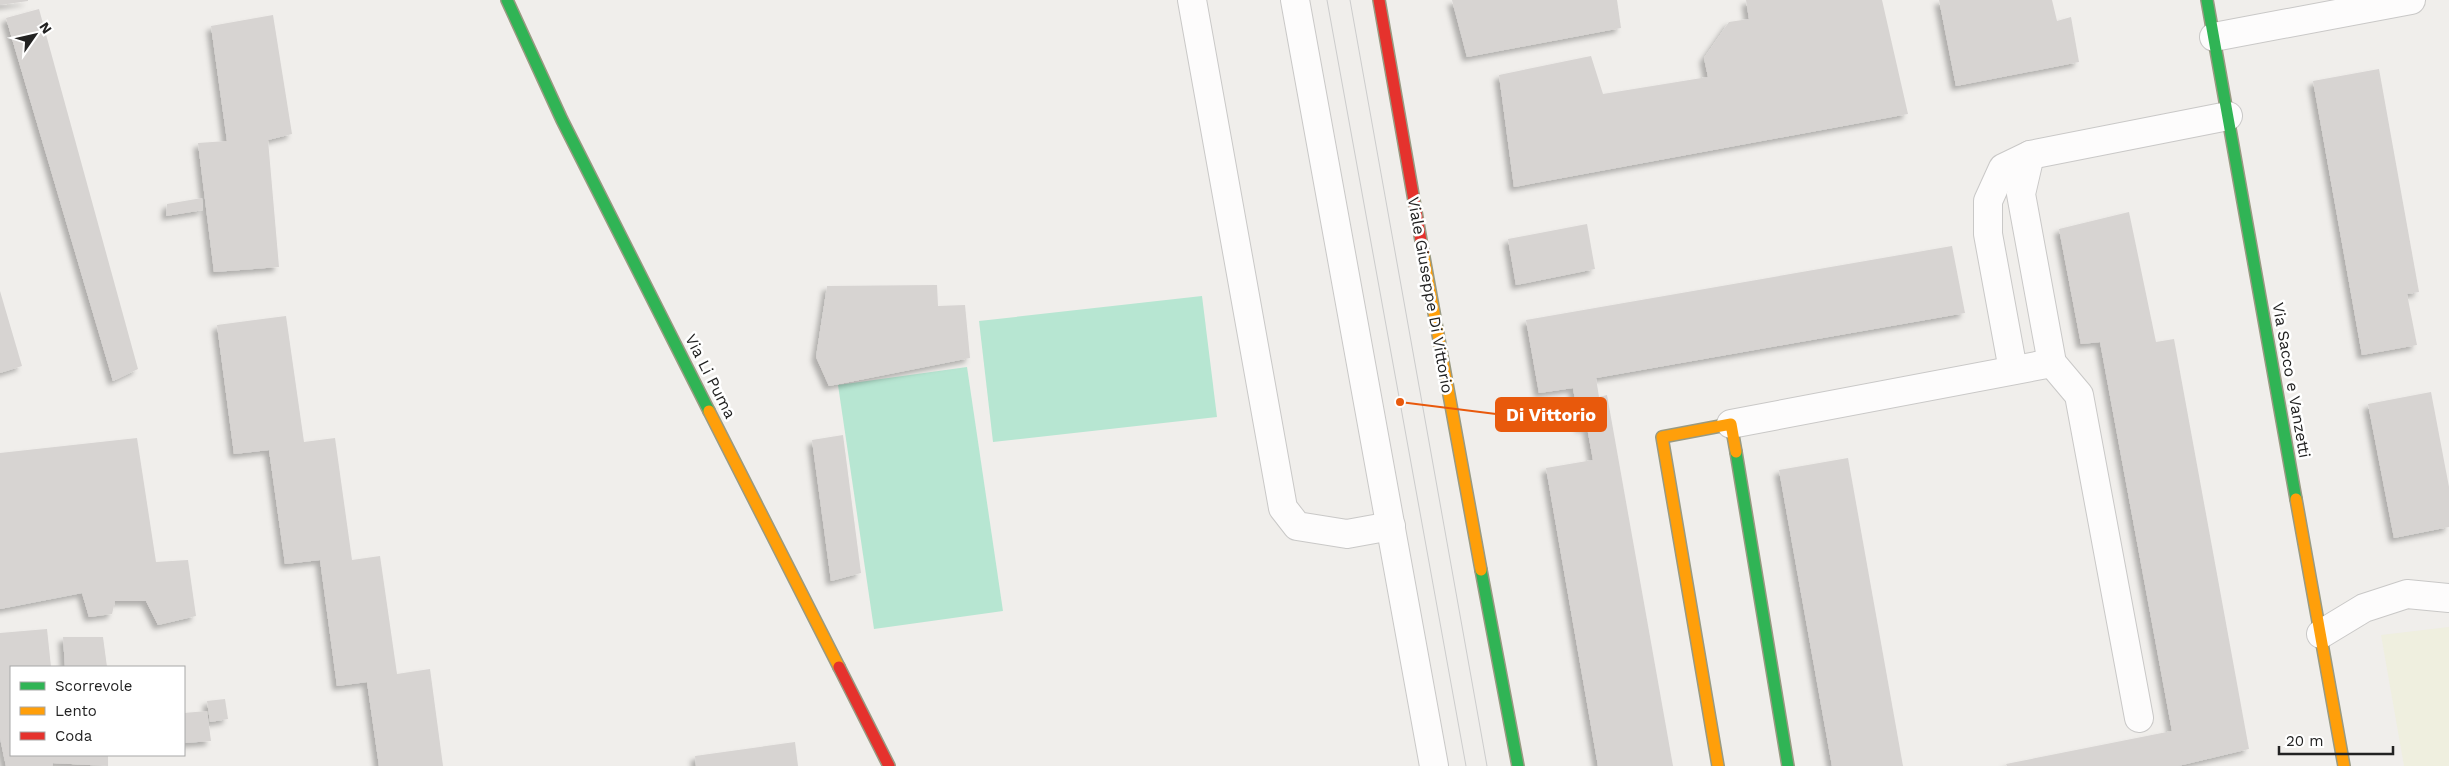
<svg xmlns="http://www.w3.org/2000/svg" width="2449" height="766" viewBox="0 0 2449 766" font-family="'Work Sans',sans-serif">
<style>
.farmland{fill:#efefdf}
.pitch{fill:#b7e6d2}
.building{fill:#d7d4d2;filter:url(#shadow)}
.lines{fill:none;stroke-linecap:round;stroke-linejoin:round}
.street-casing{stroke:#c9c8c7;stroke-width:30}
.fast-casing{stroke:#999a82;stroke-width:14}
.slow-casing{stroke:#999a82;stroke-width:14}
.jam-casing{stroke:#999a82;stroke-width:14}
.street{stroke:#fdfcfc;stroke-width:28}
.fast{stroke:#30b455;stroke-width:11}
.slow{stroke:#ff9f0a;stroke-width:11}
.jam{stroke:#e5322d;stroke-width:11}
.tram{stroke:#ccc;stroke-width:1}
.labels{text-anchor:middle;stroke-width:5;stroke-linejoin:round;paint-order:stroke}
.street-label{font-size:16px;fill:#222;stroke:#fff}
.leader{fill:none;stroke:#e8590c;stroke-width:2}
.callout-dot{fill:#e8590c;stroke:#fff;stroke-width:2}
.callout{fill:#e8590c;stroke:#e8590c;stroke-width:2}
.callout-label{font-size:18px;text-anchor:middle;font-weight:bold;fill:#fff}
</style>
<defs>
<filter id="shadow"><feDropShadow dx="-4.5" dy="4.5" stdDeviation="2.5" flood-color="#0004"/></filter>
</defs>
<rect width="100%" height="100%" fill="#f0eeeb"/>
<polygon class="farmland" points="2449,627 2449,766 2404,766 2381,635"/>
<g class="pitch">
<polygon points="1202,296 1217,417 993,442 979,321"/>
<polygon points="967,367 1003,611 874,629 838,385"/>
</g>
<g class="building">
<polygon points="0,0 28,0 28,1 0,5"/>
<polygon points="1452,0 1617,0 1621,28 1467,57"/>
<polygon points="1746,0 1882,0 1908,114 1514,187 1499,75 1591,56 1603,94 1708,77 1704,58 1729,22 1749,19"/>
<polygon points="1939,0 2052,0 2057,21 2071,17 2079,62 1956,86"/>
<polygon points="39,9 138,369 113,381 6,18"/>
<polygon points="273,15 292,134 268,140 279,267 214,272 198,143 227,141 211,26"/>
<polygon points="2379,69 2419,292 2407,294 2417,345 2362,355 2313,81"/>
<polygon points="202,198 203,210 166,216 167,204"/>
<polygon points="2129,212 2156,342 2174,339 2249,749 2178,766 2007,766 2006,764 2172,731 2100,342 2081,344 2059,229"/>
<polygon points="1587,224 1595,269 1516,285 1508,239"/>
<polygon points="1952,246 1965,313 1596,378 1599,397 1607,395 1673,766 1598,766 1546,468 1593,460 1587,427 1580,428 1573,388 1539,393 1526,320"/>
<polygon points="937,285 938,306 965,305 970,358 829,386 816,357 827,286"/>
<polygon points="0,291 22,366 0,373"/>
<polygon points="286,316 304,442 335,438 352,560 380,556 397,674 430,669 443,766 379,766 367,682 337,686 320,560 285,564 269,450 234,454 217,325"/>
<polygon points="2431,392 2449,487 2449,527 2394,538 2368,404"/>
<polygon points="843,435 861,573 831,581 812,440"/>
<polygon points="137,438 156,562 188,560 196,616 158,625 146,601 115,601 112,614 89,617 82,593 0,609 0,453"/>
<polygon points="1848,458 1903,766 1832,766 1779,470"/>
<polygon points="47,629 51,667 11,667 11,755 108,755 108,766 53,763 52,766 6,766 0,738 0,633"/>
<polygon points="63,637 103,637 107,667 65,667"/>
<polygon points="225,699 228,719 210,722 207,701"/>
<polygon points="207,711 211,741 184,743 184,713"/>
<polygon points="795,742 798,766 696,766 695,756"/>
</g>
<g class="lines">
<g class="street-casing">
<g id="street">
<polyline points="1192,0 1283,508 1297,526 1347,534 1391,526"/>
<polyline points="1295,0 1434,766"/>
<polyline points="2214,37 2411,0"/>
<polyline points="2030,155 2021,194 2052,363 2079,395 2139,718"/>
<polyline points="2013,370 1988,234 1988,201 2003,168 2030,155 2228,116"/>
<polyline points="1731,424 2052,363"/>
<polyline points="2321,634 2364,608 2407,594 2449,598"/>
</g>
</g>
<g class="fast-casing">
<g id="fast">
<polyline points="507,0 562,120 709,411"/>
<polyline points="2207,0 2296,499"/>
<polyline points="1736,452 1788,766"/>
<polyline points="1481,570 1518,766"/>
</g>
</g>
<g class="slow-casing">
<g id="slow">
<polyline points="1423,252 1481,570"/>
<polyline points="709,411 839,667"/>
<polyline points="2296,499 2344,766"/>
<polyline points="1718,766 1662,437 1731,424 1736,452"/>
</g>
</g>
<g class="jam-casing">
<g id="jam">
<polyline points="1379,0 1423,252"/>
<polyline points="839,667 889,766"/>
</g>
</g>
<use href="#street" class="street"/>
<use href="#fast" class="fast"/>
<use href="#slow" class="slow"/>
<use href="#jam" class="jam"/>
<g class="tram">
<polyline points="1327,0 1466,766"/>
<polyline points="1350,0 1487,766"/>
</g>
</g>
<g class="labels">
<g class="street-label">
<text transform="translate(1431 295) rotate(80)" y="6">Viale Giuseppe Di Vittorio</text>
<text transform="translate(711 376) rotate(63)" y="6">Via Li Puma</text>
<text transform="translate(2292 380) rotate(80)" y="6">Via Sacco e Vanzetti</text>
</g>
</g>
<path class="leader" d="M1400 402L1496 414"/>
<circle class="callout-dot" cx="1400" cy="402" r="5"/>
<rect class="callout" x="1496" y="398" width="110" height="33" rx="5"/>
<g class="callout-label">
<text x="1551" y="421">Di Vittorio</text>
</g>
<rect x="10" y="666" width="175" height="90" fill="#ffffff" stroke="#a7a7a7"/>
<rect x="20" y="682" width="25" height="8" fill="#30b455" stroke="#a7a7a7"/>
<text x="55" y="691" font-size="15" fill="#222222">Scorrevole</text>
<rect x="20" y="707" width="25" height="8" fill="#ff9f0a" stroke="#a7a7a7"/>
<text x="55" y="716" font-size="15" fill="#222222">Lento</text>
<rect x="20" y="732" width="25" height="8" fill="#e5322d" stroke="#a7a7a7"/>
<text x="55" y="741" font-size="15" fill="#222222">Coda</text>
<g transform="translate(35 35) rotate(56)" stroke="#ffffff" stroke-width="4" paint-order="stroke">
<path d="M0-4L9 19L0 12L-9 19Z" fill="#222222"/>
<text y="-8" font-size="14" font-weight="bold" text-anchor="middle" fill="#222222">N</text>
</g>
<path d="M2279 746v8h114v-8" fill="none" stroke="#222222" stroke-width="2.5"/>
<text x="2286" y="746" font-size="15" fill="#222222" stroke="#ffffff" stroke-width="4" paint-order="stroke">20 m</text>
</svg>
